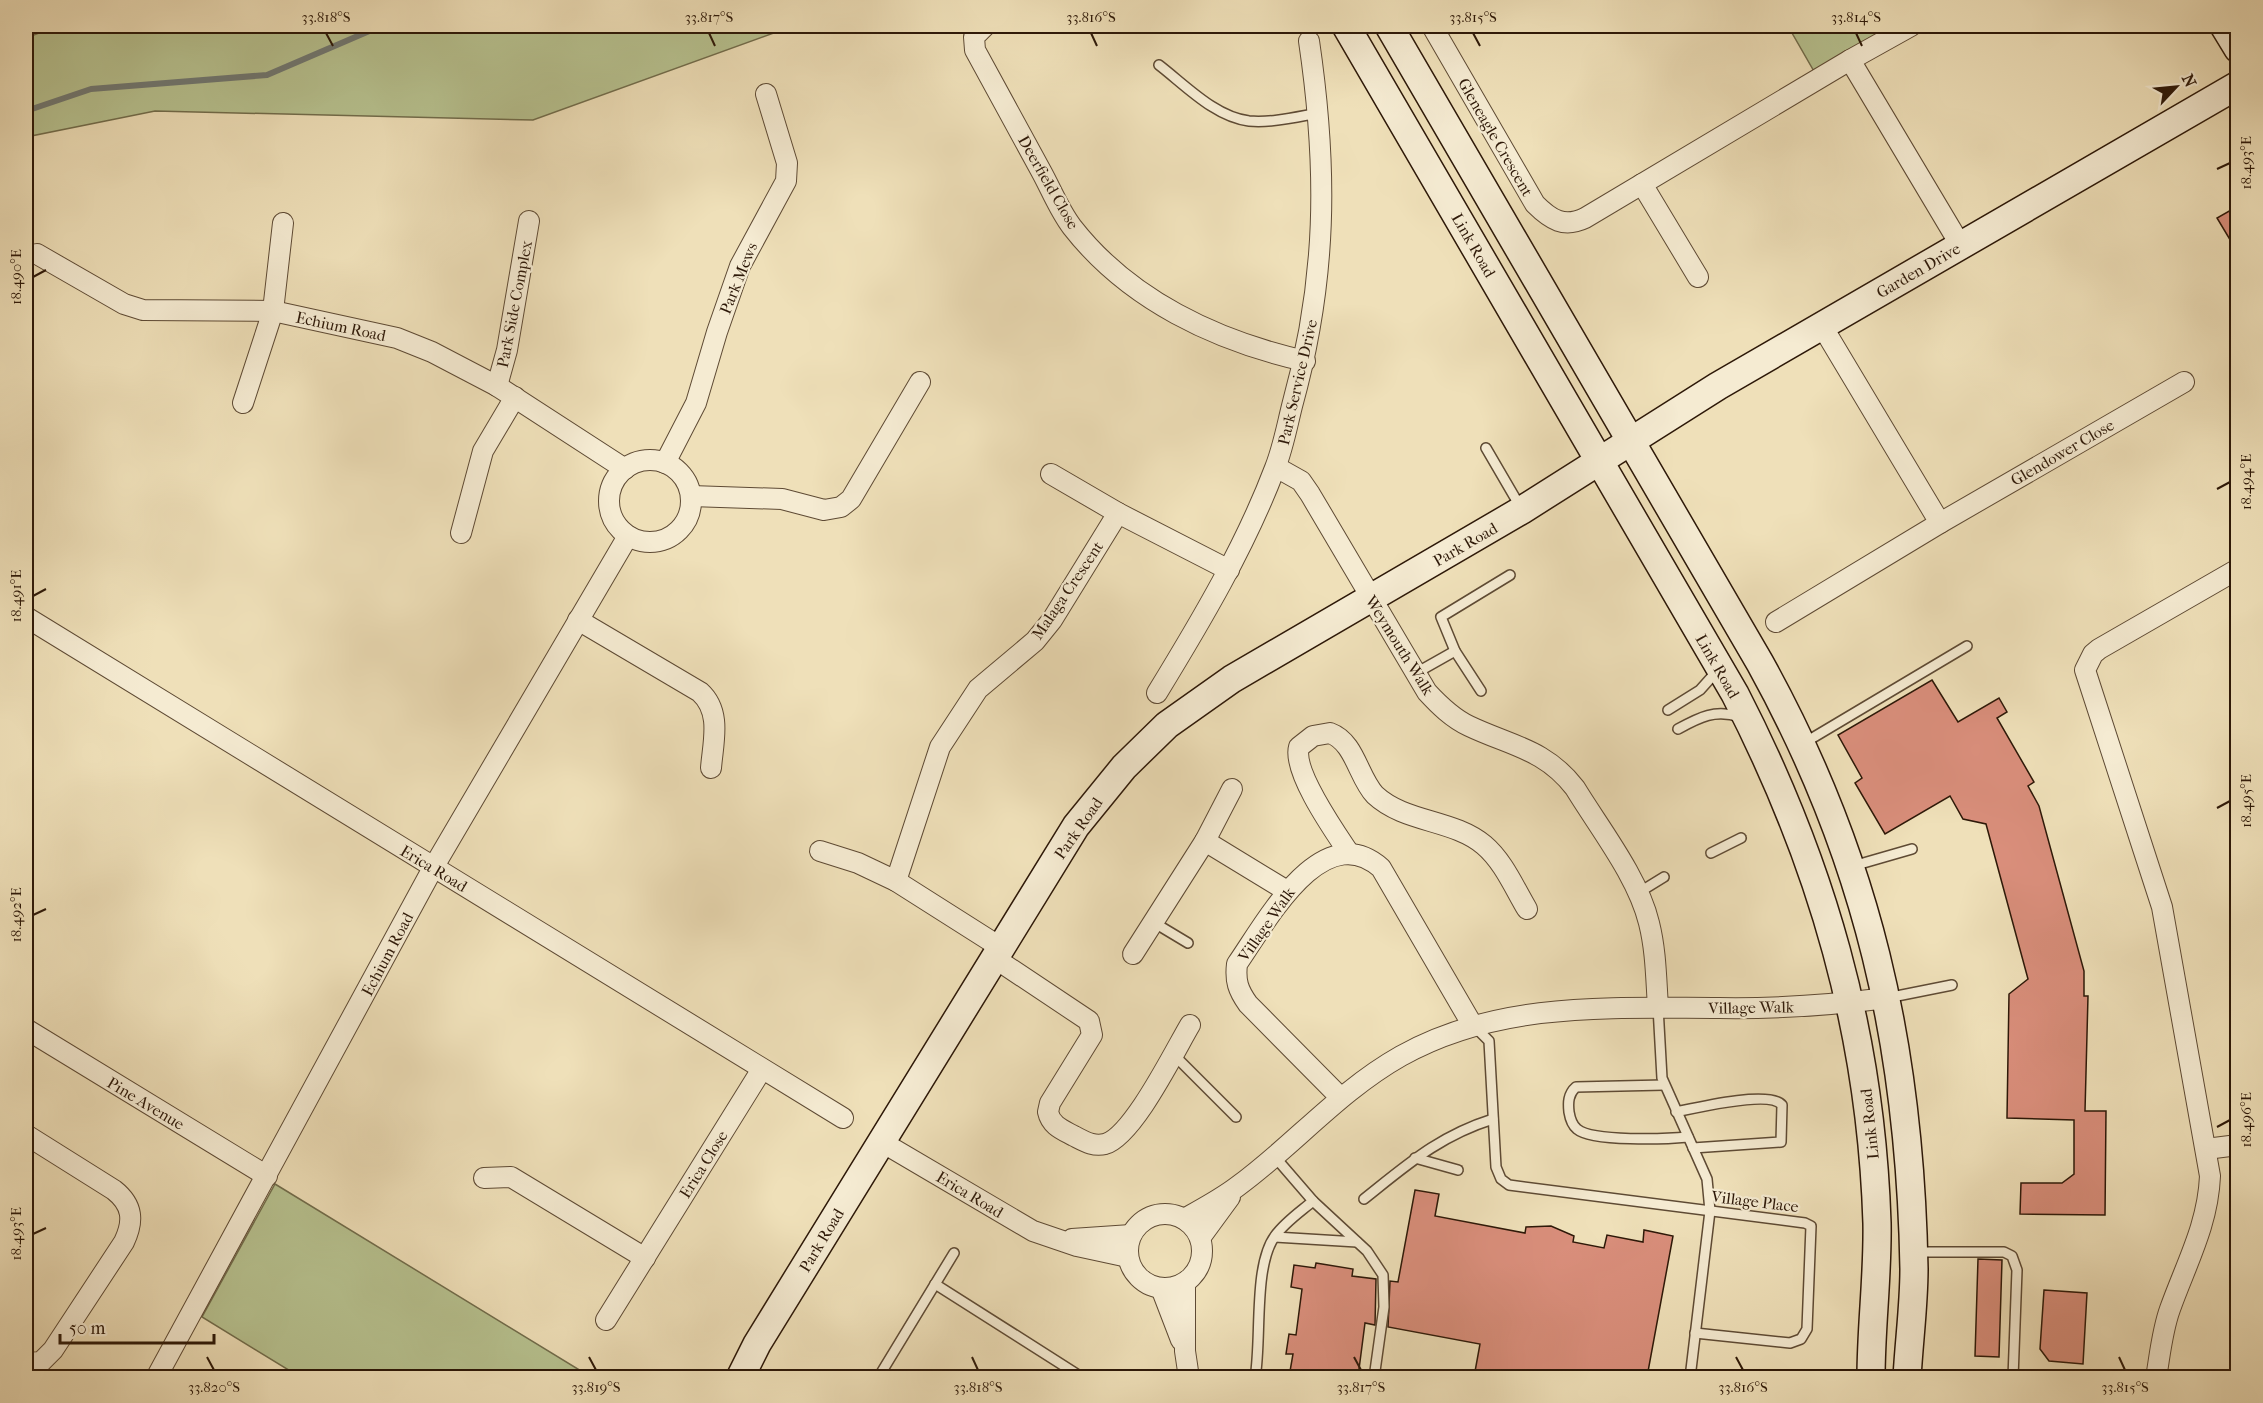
<svg xmlns="http://www.w3.org/2000/svg" width="2263" height="1403" viewBox="0 0 2263 1403" font-family="'IM FELL French Canon',serif">
<style>
.green{fill:#b7c290;stroke:#726d4c;stroke-width:1.5}
.lines{fill:none;stroke-linecap:round;stroke-linejoin:round}
.stream{stroke:#717973;stroke-width:6}
.building{fill:#d98e7b;stroke:#2d1808;stroke-width:1.5}
.lane-casing{stroke:#5e4a34;stroke-width:12}
.street-casing{stroke:#5e4a34;stroke-width:22}
.secondary-casing{stroke:#2d1808;stroke-width:30}
.lane{stroke:#f5ebd2;stroke-width:9}
.street{stroke:#f5ebd2;stroke-width:20}
.secondary{stroke:#f5ebd2;stroke-width:27}
.ticks{fill:none;stroke:#2d1808;stroke-width:2}
.labels{text-anchor:middle;stroke-width:4.5;stroke-linejoin:round;paint-order:stroke}
.street-label{font-size:16px;fill:#2d1808;stroke:#f5ebd2}
.neatline{fill:none;stroke:#2d1808;stroke-width:2}
.ticks-label{font-size:15px;text-anchor:middle;fill:#2d1808}
</style>
<rect width="100%" height="100%" fill="#efe0b9"/>
<filter id="stains"><feTurbulence type="fractalNoise" baseFrequency=".00333" numOctaves="4"/><feColorMatrix values="0 0 0 0 .2 0 0 0 0 .09 0 0 0 0 .02 0 0 0 .5 -.17"/></filter>
<radialGradient id="worn" r=".72"><stop offset=".6" stop-color="#630" stop-opacity="0"/><stop offset="1" stop-color="#630" stop-opacity=".3"/></radialGradient>
<g class="green">
<polygon points="57,26 793,26 533,120 155,111 26,137 26,38"/>
<polygon points="1788,26 1897,26 1815,73"/>
<polygon points="275,1184 591,1377 300,1377 202,1317"/>
</g>
<g class="lines">
<polyline class="stream" points="26,111 91,89 267,75 381,26"/>
</g>
<g class="building">
<polygon points="2238,206 2238,253 2217,218"/>
<polygon points="1932,680 1958,722 1999,698 2007,712 1997,718 2034,782 2028,786 2039,806 2084,971 2084,996 2088,996 2085,1111 2106,1111 2105,1215 2020,1214 2021,1183 2062,1183 2074,1174 2074,1120 2007,1118 2009,994 2028,979 1986,824 1963,819 1950,796 1885,834 1855,783 1862,778 1838,735"/>
<polygon points="1415,1190 1439,1194 1435,1216 1525,1233 1526,1227 1551,1226 1574,1236 1573,1242 1604,1248 1607,1235 1643,1242 1644,1230 1673,1236 1647,1377 1474,1377 1480,1344 1388,1327 1390,1281 1398,1282"/>
<polygon points="1978,1259 2002,1260 1999,1357 1975,1356"/>
<polygon points="1316,1263 1353,1269 1352,1276 1376,1279 1375,1325 1365,1323 1358,1377 1289,1377 1293,1354 1286,1354 1289,1334 1296,1335 1302,1289 1291,1287 1294,1265 1315,1268"/>
<polygon points="2044,1290 2087,1293 2083,1364 2049,1361 2040,1349"/>
</g>
<g class="lines">
<g class="lane-casing">
<g id="lane">
<path d="M1159 65C1185 85 1215 117 1249 121 1272 123 1296 117 1319 113"/>
<polyline points="1486,448 1521,508"/>
<polyline points="1416,673 1455,651"/>
<polyline points="1481,691 1455,651 1441,617 1510,575"/>
<polyline points="1668,710 1700,690 1717,671"/>
<path d="M1678 729C1700 717 1715 709 1740 717"/>
<polyline points="1804,743 1967,646"/>
<polyline points="1711,853 1741,838"/>
<polyline points="1853,866 1912,849"/>
<polyline points="1638,893 1664,877"/>
<polyline points="1153,922 1188,943"/>
<polyline points="1887,998 1952,985"/>
<polyline points="1658,1007 1662,1078 1707,1179 1710,1211 1690,1378"/>
<polyline points="1475,1027 1489,1041 1496,1167 1501,1179 1509,1185 1805,1223 1811,1226 1807,1329 1801,1339 1790,1343 1695,1333"/>
<polyline points="1173,1054 1236,1117"/>
<path d="M1664 1085 1576 1087C1568 1094 1568 1103 1569 1112 1570 1118 1572 1125 1577 1129 1592 1142 1667 1139 1688 1137"/>
<path d="M1676 1112C1695 1108 1770 1090 1782 1105L1781 1142 1693 1148"/>
<polyline points="1275,1157 1313,1201 1367,1251 1383,1275 1384,1307 1374,1378"/>
<polyline points="1415,1158 1458,1170"/>
<path d="M1364 1199C1408 1164 1439 1136 1493 1119"/>
<polyline points="1275,1237 1357,1242"/>
<polyline points="1917,1252 2004,1252 2012,1256 2017,1270 2013,1378"/>
<polyline points="935,1284 1083,1378"/>
<polyline points="878,1378 954,1253"/>
<path d="M1255 1378C1262 1339 1253 1266 1275 1236 1285 1222 1300 1212 1313 1201"/>
</g>
</g>
<g class="street-casing">
<g id="street">
<path d="M985 26 974 37 975 50C997 90 1019 130 1041 171 1051 189 1059 210 1072 227 1129 300 1216 341 1305 361"/>
<path d="M1432 26 1535 204C1551 220 1564 228 1585 218L1850 60 1961 246"/>
<polyline points="1850,60 1911,26"/>
<polyline points="1642,184 1698,277"/>
<polyline points="37,254 124,304 143,310 273,311 397,338 432,352 497,386 625,469"/>
<polyline points="1822,326 1940,523"/>
<polyline points="497,386 507,350 529,221"/>
<polyline points="243,403 273,311 283,223"/>
<circle cx="650" cy="501" r="41"/>
<polyline points="665,463 696,403 717,332 740,266 786,181 787,163 766,94"/>
<path d="M1276 467 1301 481 1310 494 1427 692C1439 705 1452 718 1469 726 1511 746 1545 749 1575 788 1600 829 1638 877 1649 923 1656 951 1656 978 1658 1007"/>
<polyline points="1051,474 1118,513"/>
<polyline points="691,496 782,499 824,510 841,507 851,499 920,382"/>
<polyline points="461,533 483,451 515,397"/>
<polyline points="26,617 843,1118"/>
<path d="M578 620 700 692C722 712 713 742 711 768"/>
<polyline points="1776,622 1940,523 2184,382"/>
<path d="M1157 693C1201 621 1245 547 1275 468 1283 448 1287 426 1292 406 1327 280 1328 170 1309 41"/>
<polyline points="1205,841 1287,891"/>
<polyline points="820,851 858,863 896,881"/>
<path d="M1349 853C1335 832 1292 771 1299 747L1313 736 1330 733C1355 742 1358 777 1375 795 1405 823 1453 819 1484 845 1503 861 1514 887 1527 909"/>
<polyline points="1000,947 896,881 940,747 978,689 1035,641 1052,620 1118,513 1229,570"/>
<polyline points="1133,954 1205,841 1232,789"/>
<path d="M993 957 1089 1021 1092 1035 1050 1103 1048 1112C1051 1126 1063 1130 1074 1136 1084 1141 1093 1147 1105 1144 1133 1136 1174 1052 1190 1025"/>
<polyline points="26,1029 267,1176"/>
<path d="M1340 1097 1248 1004C1238 990 1235 981 1237 964 1265 924 1322 816 1381 868L1473 1026"/>
<path d="M26 1139 28 1136 114 1190C133 1205 134 1221 124 1242L53 1350 41 1362 26 1363"/>
<polyline points="880,1141 1033,1231 1077,1246 1128,1257"/>
<polyline points="2206,1149 2238,1145"/>
<polyline points="484,1178 511,1177 645,1258"/>
<circle cx="1165" cy="1251" r="37"/>
<path d="M1184 1219C1202 1209 1221 1199 1238 1186 1294 1145 1339 1091 1401 1056 1499 1001 1611 1008 1719 1008 1775 1009 1831 1005 1887 998"/>
<polyline points="1200,1238 1230,1197"/>
<polyline points="1072,1239 1131,1235"/>
<polyline points="1185,1283 1185,1351 1189,1378"/>
<polyline points="1161,1288 1181,1340"/>
<polyline points="606,1320 762,1069"/>
<polyline points="156,1378 433,868 628,536"/>
<path d="M2156 1378C2160 1355 2162 1331 2170 1309 2186 1264 2208 1225 2210 1176L2162 907 2085 670 2093 654 2099 649 2238 569"/>
</g>
</g>
<g class="secondary-casing">
<g id="secondary">
<path d="M1346 26 1735 694C1822 863 1871 1033 1877 1223 1878 1275 1871 1326 1871 1378"/>
<path d="M1389 26 1760 663C1868 858 1910 1046 1914 1269 1914 1305 1909 1341 1907 1378"/>
<polyline points="2224,26 2238,49"/>
<polyline points="740,1378 757,1344 1076,826 1124,767 1167,725 1232,679 1522,510 1718,386 2238,85"/>
</g>
</g>
<use href="#lane" class="lane"/>
<use href="#street" class="street"/>
<use href="#secondary" class="secondary"/>
</g>
<path class="ticks" d="M326 33 333 46M709 33 715 46M1091 33 1097 46M1473 33 1480 46M1856 33 1862 46M2217 169 2230 163M33 277 46 270M2217 489 2230 482M33 596 46 589M2217 808 2230 801M33 915 46 909M2217 1127 2230 1120M33 1234 46 1228M207 1357 214 1370M589 1357 596 1370M972 1357 978 1370M1354 1357 1361 1370M1736 1357 1743 1370M2119 1357 2125 1370"/>
<g class="labels">
<g class="street-label">
<text transform="translate(1496 137) rotate(60)" y="6">Gleneagle Crescent</text>
<text transform="translate(1049 182) rotate(60)" y="6">Deerfield Close</text>
<text transform="translate(1474 245) rotate(60)" y="6">Link Road</text>
<text transform="translate(1918 270) rotate(-30)" y="6">Garden Drive</text>
<text transform="translate(738 278) rotate(-68)" y="6">Park Mews</text>
<text transform="translate(514 304) rotate(-79)" y="6">Park Side Complex</text>
<text transform="translate(341 326) rotate(12)" y="6">Echium Road</text>
<text transform="translate(1297 382) rotate(-77)" y="6">Park Service Drive</text>
<text transform="translate(2062 452) rotate(-30)" y="6">Glendower Close</text>
<text transform="translate(1465 544) rotate(-30)" y="6">Park Road</text>
<text transform="translate(1067 590) rotate(-56)" y="6">Malaga Crescent</text>
<text transform="translate(1400 645) rotate(58)" y="6">Weymouth Walk</text>
<text transform="translate(1718 666) rotate(60)" y="6">Link Road</text>
<text transform="translate(1078 828) rotate(-55)" y="6">Park Road</text>
<text transform="translate(434 868) rotate(31)" y="6">Erica Road</text>
<text transform="translate(1266 924) rotate(-55)" y="6">Village Walk</text>
<text transform="translate(387 954) rotate(-62)" y="6">Echium Road</text>
<text transform="translate(1751 1007) rotate(-1)" y="6">Village Walk</text>
<text transform="translate(146 1103) rotate(31)" y="6">Pine Avenue</text>
<text transform="translate(1869 1124) rotate(-96)" y="6">Link Road</text>
<text transform="translate(703 1164) rotate(-58)" y="6">Erica Close</text>
<text transform="translate(970 1194) rotate(31)" y="6">Erica Road</text>
<text transform="translate(1755 1201) rotate(7)" y="6">Village Place</text>
<text transform="translate(821 1240) rotate(-59)" y="6">Park Road</text>
</g>
</g>
<rect width="2263" height="1403" fill="none" stroke="#efe0b9" stroke-width="66"/>
<g transform="translate(2176 87) rotate(64)" stroke="#f5ebd2" stroke-width="4.5" paint-order="stroke">
<path d="M0-4.5L10 22L0 15L-10 22Z" fill="#2d1808"/>
<text y="-9" font-size="16" font-weight="bold" text-anchor="middle" fill="#2d1808">N</text>
</g>
<path d="M60 1334v9h154v-9" fill="none" stroke="#2d1808" stroke-width="3"/>
<text x="69" y="1334" font-size="18" fill="#2d1808" stroke="#f5ebd2" stroke-width="4.5" paint-order="stroke">50 m</text>
<rect x="33" y="33" width="2197" height="1337" class="neatline"/>
<g class="ticks-label">
<text x="326" y="22">33.818°S</text>
<text x="709" y="22">33.817°S</text>
<text x="1091" y="22">33.816°S</text>
<text x="1473" y="22">33.815°S</text>
<text x="1856" y="22">33.814°S</text>
<text transform="translate(2246 163) rotate(-90)" y="5">18.493°E</text>
<text transform="translate(16 277) rotate(-90)" y="5">18.490°E</text>
<text transform="translate(2246 482) rotate(-90)" y="5">18.494°E</text>
<text transform="translate(16 596) rotate(-90)" y="5">18.491°E</text>
<text transform="translate(2246 801) rotate(-90)" y="5">18.495°E</text>
<text transform="translate(16 915) rotate(-90)" y="5">18.492°E</text>
<text transform="translate(2246 1120) rotate(-90)" y="5">18.496°E</text>
<text transform="translate(16 1234) rotate(-90)" y="5">18.493°E</text>
<text x="214" y="1392">33.820°S</text>
<text x="596" y="1392">33.819°S</text>
<text x="978" y="1392">33.818°S</text>
<text x="1361" y="1392">33.817°S</text>
<text x="1743" y="1392">33.816°S</text>
<text x="2125" y="1392">33.815°S</text>
</g>
<rect width="100%" height="100%" filter="url(#stains)"/>
<rect width="100%" height="100%" fill="url(#worn)"/>
</svg>
